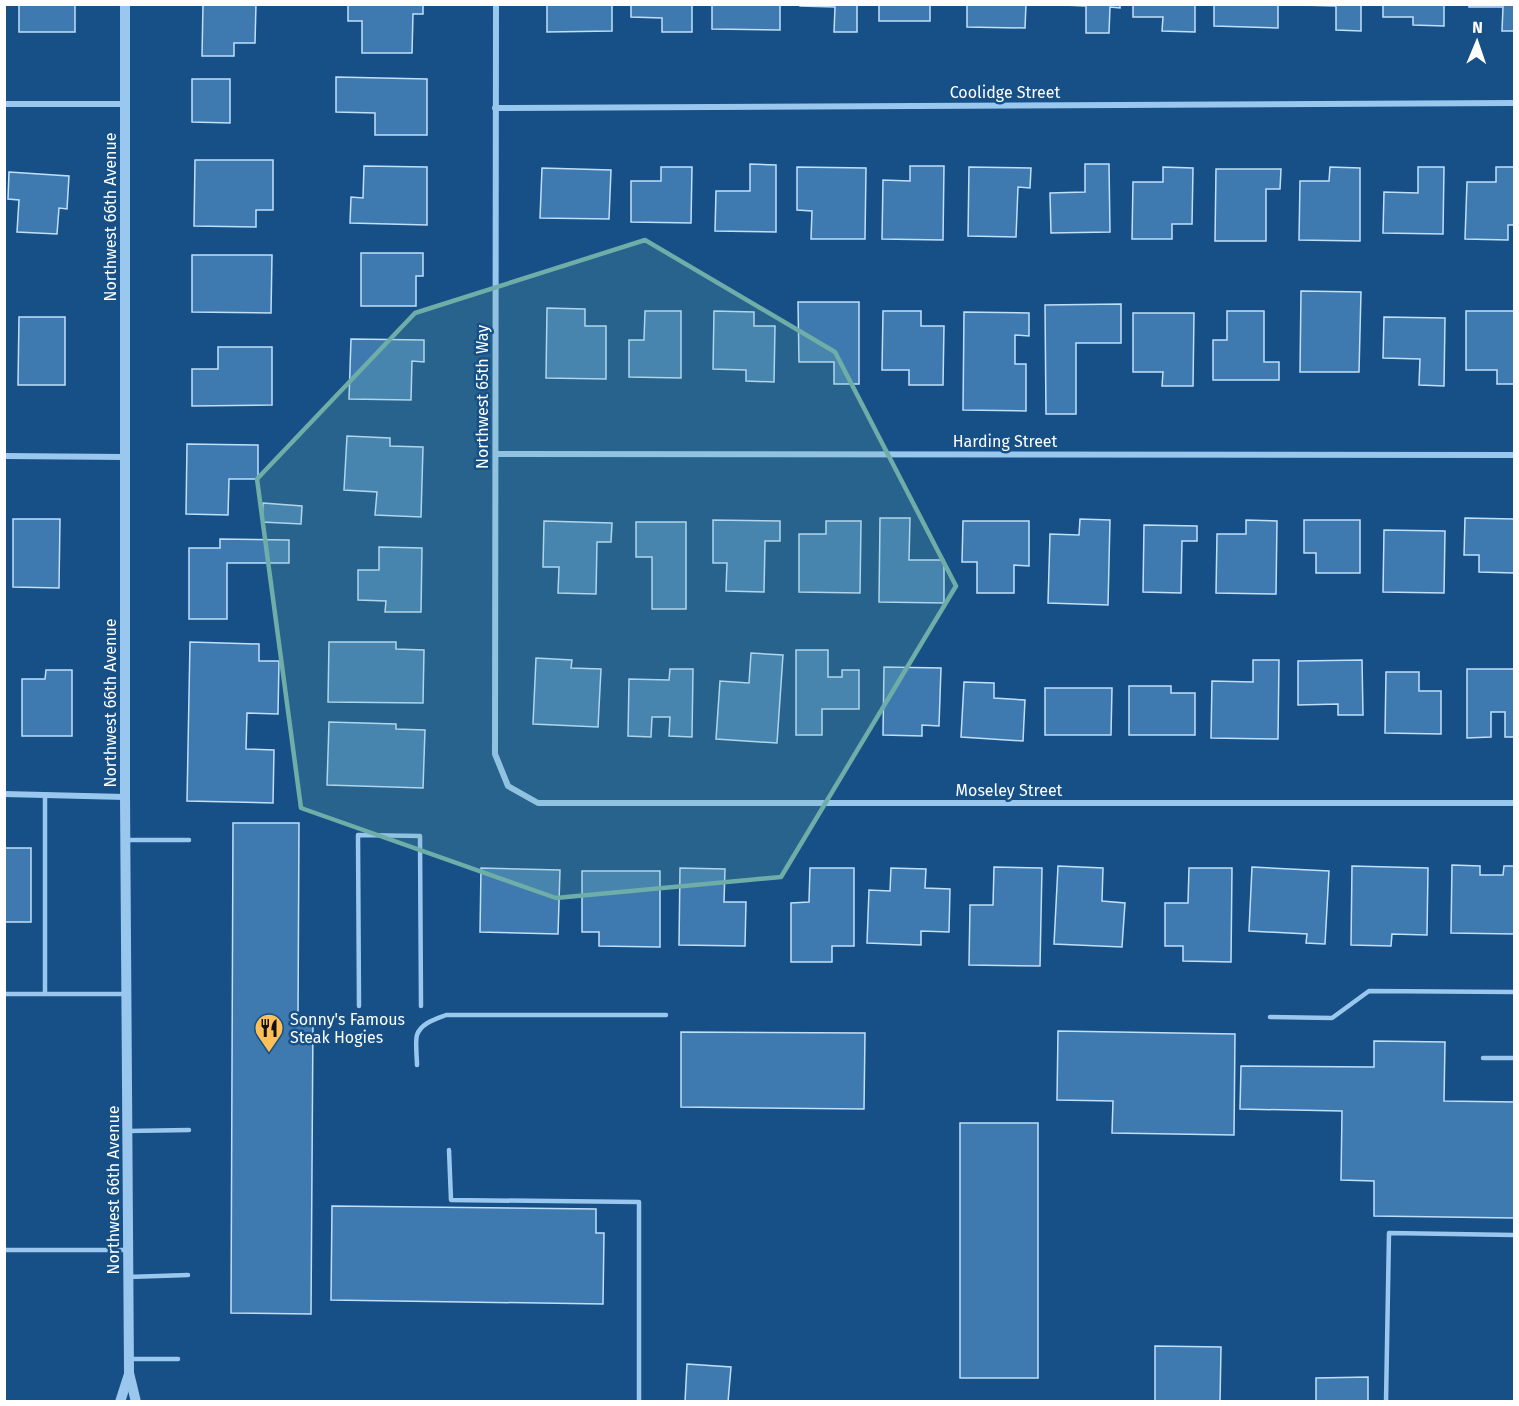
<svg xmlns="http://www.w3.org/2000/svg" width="1519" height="1406" viewBox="0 0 1519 1406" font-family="'Fira Sans',sans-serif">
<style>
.building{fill:#3e7ab0;stroke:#c0dffa;stroke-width:1.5}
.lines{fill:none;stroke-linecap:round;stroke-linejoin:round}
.service{stroke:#9ac7ee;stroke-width:4.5}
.minor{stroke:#9ac7ee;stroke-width:6}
.tertiary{stroke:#9ac7ee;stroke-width:10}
.marked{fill:#6fada8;fill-opacity:0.2;stroke:#6fada8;stroke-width:4.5;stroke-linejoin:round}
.labels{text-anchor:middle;stroke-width:5;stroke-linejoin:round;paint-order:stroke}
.street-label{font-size:16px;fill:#fff;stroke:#165086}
.poi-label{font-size:16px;fill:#fff;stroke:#165086;text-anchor:start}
</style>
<rect width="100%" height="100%" fill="#165086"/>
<g class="building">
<rect x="19" y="4" width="56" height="28"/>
<polygon points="203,4 256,4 255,43 234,43 234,56 202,56"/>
<polygon points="348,4 423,4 423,14 413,14 412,53 362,53 362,21 348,21"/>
<polygon points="547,4 612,4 612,31 547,32"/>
<polygon points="631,4 692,4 692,32 662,32 662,18 631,17"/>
<polygon points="712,4 780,4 780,30 712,29"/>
<polygon points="800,4 857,4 857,32 834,32 835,7 800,6"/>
<rect x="879" y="4" width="51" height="17"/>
<polygon points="967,4 1026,4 1025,28 967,27"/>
<polygon points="1042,4 1120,4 1120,8 1110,7 1109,33 1086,33 1086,6"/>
<polygon points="1133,4 1195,4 1195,32 1162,31 1163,17 1133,17"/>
<polygon points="1214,4 1278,4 1278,28 1214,26"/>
<polygon points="1361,4 1361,31 1336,30 1336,6 1301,5"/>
<polygon points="1383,4 1444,4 1444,26 1413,25 1413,17 1383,17"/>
<polygon points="1469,4 1514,4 1514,31 1502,31 1503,7 1469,7"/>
<polygon points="336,77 427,79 427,135 375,135 375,113 336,112"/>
<polygon points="192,79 230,79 230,123 192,122"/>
<polygon points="195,160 273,160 273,210 256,210 256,227 194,226"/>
<polygon points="750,164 776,165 776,232 715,231 716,191 750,191"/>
<polygon points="1085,164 1109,164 1110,232 1051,233 1050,193 1085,192"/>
<polygon points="364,166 427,167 427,225 350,223 351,197 363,198"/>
<polygon points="910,166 944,166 943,240 882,239 883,180 910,181"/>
<polygon points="661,167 692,167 691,223 631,222 631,181 661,181"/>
<polygon points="797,167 866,168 865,239 811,239 812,211 797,210"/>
<polygon points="969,167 1031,168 1030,188 1018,187 1016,237 968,236"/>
<polygon points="1163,167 1193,168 1192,224 1172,224 1172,239 1132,239 1133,182 1163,182"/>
<polygon points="1330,167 1360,168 1360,241 1299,240 1300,181 1329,181"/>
<polygon points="1418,167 1444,167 1443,234 1383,233 1384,192 1418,193"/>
<polygon points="1496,167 1514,167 1514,225 1508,225 1508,240 1465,239 1467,182 1496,182"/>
<polygon points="542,168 611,170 609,219 540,218"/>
<polygon points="1216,169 1281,169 1280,189 1266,189 1266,241 1215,241"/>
<polygon points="9,172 69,176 67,209 59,208 57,234 17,232 19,200 8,199"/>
<polygon points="361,253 423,253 423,276 416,276 416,306 361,306"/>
<polygon points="192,255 272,255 271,313 192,312"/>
<polygon points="1301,291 1361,292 1359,372 1300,372"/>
<polygon points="798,302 859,302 859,384 834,384 834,362 799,362"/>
<polygon points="1121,304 1121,343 1076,343 1076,414 1046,414 1045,305"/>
<polygon points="547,308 585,309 585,326 606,326 606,379 546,378"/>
<polygon points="645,311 681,311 681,378 629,377 629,340 644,340"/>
<polygon points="714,311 754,312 754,326 775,326 774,382 746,381 746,370 713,369"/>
<polygon points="883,311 921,311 921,326 944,326 943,385 909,385 909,370 882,370"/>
<polygon points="1227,311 1264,311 1264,362 1279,362 1279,380 1213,380 1213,340 1227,340"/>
<polygon points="1466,311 1514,311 1514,384 1497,384 1497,370 1466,370"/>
<polygon points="964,312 1029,313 1029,336 1015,335 1015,364 1026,364 1026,411 963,410"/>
<polygon points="1133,313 1194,313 1193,386 1162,386 1163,372 1133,372"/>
<polygon points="19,317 65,317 65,385 18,385"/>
<polygon points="1384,317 1445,318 1444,386 1419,385 1420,359 1383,358"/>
<polygon points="351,339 424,340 424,362 412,361 411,400 349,399"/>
<polygon points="218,347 272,347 272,405 192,406 192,369 218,369"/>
<polygon points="347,436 390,438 390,446 423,447 421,517 375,515 377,492 344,490"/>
<polygon points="187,444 258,445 258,479 229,479 228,515 186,514"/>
<polygon points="263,503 302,506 301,524 262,522"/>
<polygon points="880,518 910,518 909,560 944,560 944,603 879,602"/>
<polygon points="1465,518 1514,519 1514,573 1479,572 1479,555 1464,555"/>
<polygon points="13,519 60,519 59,588 13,587"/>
<polygon points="1080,519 1110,520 1108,605 1048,603 1050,534 1079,535"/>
<polygon points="713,520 780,521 780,541 765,541 764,592 726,591 727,563 713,563"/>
<polygon points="1246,520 1277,521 1276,594 1216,593 1217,534 1246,534"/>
<polygon points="1304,520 1360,520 1360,573 1316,573 1316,553 1304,553"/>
<polygon points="544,521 612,523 611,542 597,542 596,594 558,593 559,567 543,567"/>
<polygon points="826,521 861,521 860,593 799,592 799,534 826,534"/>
<polygon points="963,521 1029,521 1029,566 1014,565 1014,593 977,593 977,562 962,562"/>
<polygon points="636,522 686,522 686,609 652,609 652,557 636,557"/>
<polygon points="1144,525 1197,526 1197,541 1182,541 1181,593 1143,592"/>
<polygon points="1384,530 1445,531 1444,593 1383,592"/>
<polygon points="220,539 289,540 289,563 227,563 227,619 189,619 189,548 220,548"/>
<polygon points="379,547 422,548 421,612 385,612 386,601 358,600 358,570 379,570"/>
<polygon points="190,642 259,644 259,661 279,661 278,714 247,713 246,749 274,750 273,803 187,801"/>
<polygon points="329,642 396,642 396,649 424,650 423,703 328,702"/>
<polygon points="796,650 828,650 828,677 842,677 842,670 859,670 859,709 822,709 822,735 796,735"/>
<polygon points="751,653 783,655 777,743 716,739 720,681 749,683"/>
<polygon points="536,658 572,660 571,668 601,669 598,727 533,724"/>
<polygon points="1253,660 1279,660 1278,739 1211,738 1212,681 1253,682"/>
<polygon points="1362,660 1363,715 1338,715 1338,704 1298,705 1298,661"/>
<polygon points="884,667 941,668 939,726 922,725 922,736 883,735"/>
<polygon points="670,669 693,669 692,737 669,736 670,717 652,717 651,737 628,736 629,679 669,680"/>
<polygon points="1467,669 1514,669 1514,737 1505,737 1505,712 1491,712 1491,737 1467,738"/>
<polygon points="46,670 72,670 72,736 22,736 22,679 45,679"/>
<polygon points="1386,672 1419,672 1419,691 1441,691 1441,734 1385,733"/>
<polygon points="964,682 994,683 994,698 1025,700 1023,741 961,737"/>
<polygon points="1129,686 1171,686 1171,693 1195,693 1195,735 1129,735"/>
<polygon points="1045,688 1112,688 1111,735 1045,735"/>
<polygon points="329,722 396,724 396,729 425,730 423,788 327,785"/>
<polygon points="233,823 299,823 298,1020 313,1020 311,1314 231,1313"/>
<rect x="4" y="848" width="27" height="74"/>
<polygon points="1452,865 1480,866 1480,875 1503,875 1504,866 1514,866 1514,934 1451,933"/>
<polygon points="1058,866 1103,868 1102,901 1125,903 1122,947 1054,944"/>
<polygon points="1352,866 1428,868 1427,935 1392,934 1391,946 1351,945"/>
<polygon points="994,867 1042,868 1040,966 969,965 970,905 993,905"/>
<polygon points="1252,867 1329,871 1325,944 1306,943 1307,934 1249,931"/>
<polygon points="481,868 560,870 558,934 480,932"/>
<polygon points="680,868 725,869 724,902 746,902 745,946 679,945"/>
<polygon points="810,868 854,868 854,946 832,946 832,962 791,962 791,903 809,902"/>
<polygon points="891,868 926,869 925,888 950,889 949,932 921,931 921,945 867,943 869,890 890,891"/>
<polygon points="1189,868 1232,868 1231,962 1183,961 1183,946 1165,946 1165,903 1188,903"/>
<polygon points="582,871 660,871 660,947 599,946 599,932 582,932"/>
<polygon points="1058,1031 1235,1034 1234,1135 1112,1133 1113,1101 1057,1100"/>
<polygon points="681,1032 865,1033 864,1109 681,1107"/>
<polygon points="1374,1041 1445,1042 1444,1101 1514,1102 1514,1218 1374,1216 1374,1181 1341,1180 1342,1111 1240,1109 1241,1066 1374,1067"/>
<rect x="960" y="1123" width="78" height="255"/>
<polygon points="332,1206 596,1209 596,1233 604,1233 603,1304 331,1300"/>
<polygon points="1155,1346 1221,1347 1220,1402 1155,1402"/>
<polygon points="687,1364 731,1367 728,1402 685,1402"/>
<polygon points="1368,1377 1368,1402 1316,1402 1316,1378"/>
</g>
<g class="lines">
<g class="service">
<polyline points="45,795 45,994"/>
<polyline points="126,840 189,840"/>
<polyline points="4,994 126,994"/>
<polyline points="359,1006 358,835 420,836 421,1006"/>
<polyline points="1270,1017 1332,1018 1369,991 1514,992"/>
<polyline points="1483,1058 1514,1058"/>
<path d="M417 1065C417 1058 415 1042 417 1035 421 1023 436 1019 446 1015H666"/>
<polyline points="127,1131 189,1130"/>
<polyline points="449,1150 451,1200 639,1202 639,1402"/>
<polyline points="4,1250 128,1250"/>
<polyline points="128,1277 188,1275"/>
<polyline points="129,1359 178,1359"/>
<polyline points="1386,1402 1389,1233 1514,1235"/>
</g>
<g class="minor">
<polyline points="496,4 495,754 508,786 538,803 1514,803"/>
<polyline points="4,104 125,104"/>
<polyline points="495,108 1514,103"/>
<polyline points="496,454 1514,455"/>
<polyline points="4,456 125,457"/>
<polyline points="4,794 125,797"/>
</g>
<g class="tertiary">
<polyline points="125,4 125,797 129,1373 136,1402"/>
<polyline points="120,1402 129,1374"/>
</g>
</g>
<path class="marked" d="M645 240 835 352 956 586 781 877 556 898 301 808 257 479 415 313Z"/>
<defs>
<g id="restaurant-pin" transform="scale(1.5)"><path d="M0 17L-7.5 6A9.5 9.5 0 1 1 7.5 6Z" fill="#ffc057" stroke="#165086"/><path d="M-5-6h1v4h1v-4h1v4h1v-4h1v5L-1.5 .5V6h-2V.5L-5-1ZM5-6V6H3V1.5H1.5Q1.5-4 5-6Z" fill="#111"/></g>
</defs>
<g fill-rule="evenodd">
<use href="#restaurant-pin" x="269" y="1028"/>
</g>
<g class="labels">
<g class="street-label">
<text x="1005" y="98">Coolidge Street</text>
<text transform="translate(110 217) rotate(-90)" y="6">Northwest 66th Avenue</text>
<text transform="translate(482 397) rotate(-90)" y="6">Northwest 65th Way</text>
<text x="1005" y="447">Harding Street</text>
<text transform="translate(110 703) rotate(-90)" y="6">Northwest 66th Avenue</text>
<text x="1009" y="796">Moseley Street</text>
<text transform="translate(113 1190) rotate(-90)" y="6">Northwest 66th Avenue</text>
</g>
<g class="poi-label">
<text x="290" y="1025">Sonny's Famous<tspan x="290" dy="18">Steak Hogies</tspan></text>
</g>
</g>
<rect width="1519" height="1406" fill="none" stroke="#ffffff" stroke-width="12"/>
<g transform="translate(1477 42) rotate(2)" stroke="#165086" stroke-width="4.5" paint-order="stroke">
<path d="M0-4.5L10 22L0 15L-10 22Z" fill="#ffffff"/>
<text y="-9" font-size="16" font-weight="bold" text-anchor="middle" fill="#ffffff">N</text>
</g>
</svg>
